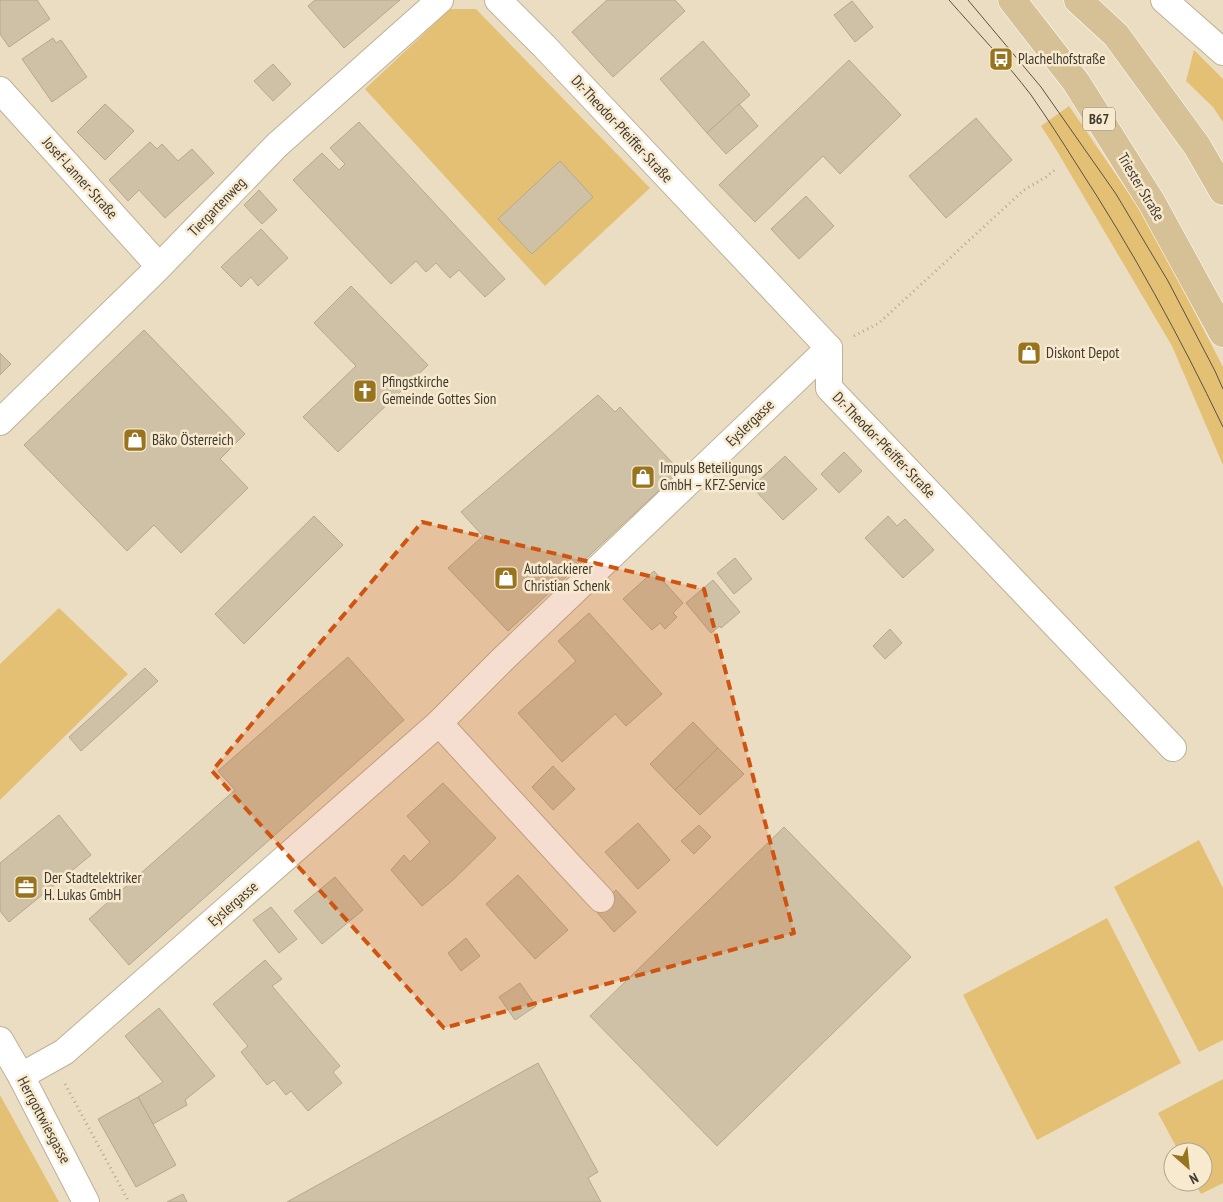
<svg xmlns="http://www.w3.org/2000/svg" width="1223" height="1202" viewBox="0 0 1223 1202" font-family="'PT Sans Narrow',sans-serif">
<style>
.green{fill:#e4c075}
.building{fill:#cec1a6;stroke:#b5a88e}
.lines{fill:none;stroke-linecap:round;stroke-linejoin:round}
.street-casing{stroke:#beb197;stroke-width:28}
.primary-casing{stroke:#fff;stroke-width:29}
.path{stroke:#b3a892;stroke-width:3;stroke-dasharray:1 4;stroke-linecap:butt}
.street{stroke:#fff;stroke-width:26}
.primary{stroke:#d6c196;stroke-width:28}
.tram{stroke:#595245;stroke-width:1}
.marked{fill:#cf5411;fill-opacity:0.2;stroke:#cf5411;stroke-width:4;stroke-dasharray:10 6;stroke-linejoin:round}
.labels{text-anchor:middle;stroke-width:5;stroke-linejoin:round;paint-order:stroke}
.shield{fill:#f8eacf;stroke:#766e5f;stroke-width:1}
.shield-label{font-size:14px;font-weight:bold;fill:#3f392f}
.poi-label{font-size:15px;fill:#3f392f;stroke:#f8eacf;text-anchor:start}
.street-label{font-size:15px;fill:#3f392f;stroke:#f8eacf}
</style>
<rect width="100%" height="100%" fill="#ebddc2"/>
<g class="green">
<polygon points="450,9 476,9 650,188 545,286 365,89"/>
<polygon points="1194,50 1223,79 1223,122 1213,107 1186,81"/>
<polygon points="1069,106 1147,220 1223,367 1223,465 1172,346 1054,146 1041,126"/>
<polygon points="59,608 128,674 0,800 0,664"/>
<polygon points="1199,840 1223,888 1223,1040 1199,1052 1114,887"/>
<polygon points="1107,918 1181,1063 1037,1140 963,995"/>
<polygon points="1223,1079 1223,1183 1201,1194 1194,1182 1203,1182 1203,1152 1179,1152 1158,1113"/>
<polygon points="0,1095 59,1202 0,1202"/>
</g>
<g class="building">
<polygon points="0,0 37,0 50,19 9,47 0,34"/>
<polygon points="315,0 400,0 344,48 308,6"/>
<polygon points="607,0 675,0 685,11 613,77 572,32"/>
<polygon points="852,1 873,27 855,42 834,15"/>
<polygon points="53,38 56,43 61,40 87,77 52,102 22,59"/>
<polygon points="703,41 750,95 707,133 660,79"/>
<polygon points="849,60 901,115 840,174 823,156 755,222 719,185"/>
<polygon points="273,64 291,84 273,101 254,81"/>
<polygon points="105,104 134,131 105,160 77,132"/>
<polygon points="739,104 758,126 726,154 707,133"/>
<polygon points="976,118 1012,160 946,218 909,176"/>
<polygon points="359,122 505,279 485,297 459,270 450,278 436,263 426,272 416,261 391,284 293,180 322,153 339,170 345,164 330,148"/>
<polygon points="150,142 157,149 162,144 178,161 192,149 214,173 165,218 139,190 128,201 109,180"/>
<polygon points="560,161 593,197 532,254 498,219"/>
<polygon points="259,190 277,210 262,224 244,205"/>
<polygon points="806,196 834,226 799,259 771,229"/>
<polygon points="261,229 288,258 258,286 251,277 241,287 221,267"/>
<polygon points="351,286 428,365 338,452 303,417 356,366 314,323"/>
<polygon points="144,330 245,434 220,459 248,488 181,553 154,525 127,551 24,445"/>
<polygon points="0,353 11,364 0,375"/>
<polygon points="598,395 615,412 620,407 680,471 508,631 448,568 483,536 461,512"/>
<polygon points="844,452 862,471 839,493 821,474"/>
<polygon points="785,456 817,489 783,520 752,487"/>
<polygon points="314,516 343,545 244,644 215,614"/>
<polygon points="888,516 897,526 905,519 934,550 903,578 865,538"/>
<polygon points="735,558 752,579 734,594 717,573"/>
<polygon points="654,571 683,603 673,613 677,617 665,629 660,623 652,630 623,599"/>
<polygon points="713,580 740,612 721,628 720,626 711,633 686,603"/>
<polygon points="589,613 662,694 626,726 615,714 562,762 518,713 576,661 558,641"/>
<polygon points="890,629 902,643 885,659 873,646"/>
<polygon points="348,657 404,720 129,965 89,919 235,790 218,771"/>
<polygon points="145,668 158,681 81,751 69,737"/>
<polygon points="693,722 718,748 675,790 650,764"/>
<polygon points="718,748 744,774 700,815 675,790"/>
<polygon points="553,766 575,789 553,810 532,787"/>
<polygon points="443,783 496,838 453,880 422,906 391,870 404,855 410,862 430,842 407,816"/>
<polygon points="59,815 91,855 9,922 0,911 0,863"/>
<polygon points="638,823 670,860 638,889 605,852"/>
<polygon points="699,825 711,837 694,854 681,841"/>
<polygon points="784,827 911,957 717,1146 590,1016"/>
<polygon points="518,875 568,930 535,959 486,904"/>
<polygon points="335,877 363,910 322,944 294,911"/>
<polygon points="616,890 636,912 614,932 595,910"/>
<polygon points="271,907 297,939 279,953 253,920"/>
<polygon points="466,938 480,956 461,971 448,953"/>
<polygon points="265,960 282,979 272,986 340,1066 333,1072 342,1083 308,1111 291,1091 286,1095 274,1080 267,1085 241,1052 248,1046 213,1004"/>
<polygon points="520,983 536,1006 515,1020 499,997"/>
<polygon points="159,1008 215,1076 185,1100 187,1105 153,1124 138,1097 163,1082 125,1036"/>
<polygon points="538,1063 598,1172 588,1178 601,1202 287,1202"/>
<polygon points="138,1097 176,1165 136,1187 98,1119"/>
<polygon points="183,1194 187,1202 167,1202"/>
</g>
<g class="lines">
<g class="street-casing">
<g id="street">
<polyline points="498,0 544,46 829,348 829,388 1173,748"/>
<polyline points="1164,0 1223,52"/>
<polyline points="0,90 159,266"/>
<polyline points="0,422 155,271 277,145 440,0"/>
<polyline points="439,723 571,867 601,899"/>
<polyline points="0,1040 21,1076 86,1202"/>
<polyline points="21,1076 64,1052 439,723 502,660 829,348"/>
</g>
</g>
<g class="primary-casing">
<g id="primary">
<polyline points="1012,0 1076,82 1152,203 1223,333"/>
<polyline points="1078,0 1116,35 1197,146 1223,191"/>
</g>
</g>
<g class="path">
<polyline points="854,336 879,323 1024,190 1046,177 1057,168"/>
<polyline points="65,1084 129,1202"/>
</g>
<use href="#street" class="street"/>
<use href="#primary" class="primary"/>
<g class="tram">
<path d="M949 0C976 31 1006 62 1031 95 1047 118 1062 141 1077 165 1132 249 1180 337 1223 427"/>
<polyline points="968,0 1041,87 1116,194 1168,281 1215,371 1223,389"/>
</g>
</g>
<path class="marked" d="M422 522 704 589 794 933 444 1028 212 771Z"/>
<defs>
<g id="bus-square" transform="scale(1.25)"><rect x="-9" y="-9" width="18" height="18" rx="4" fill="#98741e" stroke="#f8eacf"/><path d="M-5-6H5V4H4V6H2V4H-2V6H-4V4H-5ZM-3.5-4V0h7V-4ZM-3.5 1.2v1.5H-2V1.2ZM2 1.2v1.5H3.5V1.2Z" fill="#fff"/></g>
<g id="shop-square" transform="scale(1.25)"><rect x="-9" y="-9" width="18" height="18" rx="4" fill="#98741e" stroke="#f8eacf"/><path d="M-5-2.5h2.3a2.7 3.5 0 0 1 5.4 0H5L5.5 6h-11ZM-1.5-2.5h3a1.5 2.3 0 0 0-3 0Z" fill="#fff"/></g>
<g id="church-square" transform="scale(1.25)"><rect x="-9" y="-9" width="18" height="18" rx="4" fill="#98741e" stroke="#f8eacf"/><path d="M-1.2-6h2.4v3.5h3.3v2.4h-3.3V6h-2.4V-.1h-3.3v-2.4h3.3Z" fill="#fff"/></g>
<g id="office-square" transform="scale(1.25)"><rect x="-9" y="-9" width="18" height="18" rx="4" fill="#98741e" stroke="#f8eacf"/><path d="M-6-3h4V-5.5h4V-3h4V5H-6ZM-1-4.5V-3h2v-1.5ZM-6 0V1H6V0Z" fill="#fff"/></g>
</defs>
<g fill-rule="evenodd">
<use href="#bus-square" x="1001" y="59"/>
<use href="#shop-square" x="1029" y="353"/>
<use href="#church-square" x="365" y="391"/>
<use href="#shop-square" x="135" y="440"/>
<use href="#shop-square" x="643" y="477"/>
<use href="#shop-square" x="506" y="578"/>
<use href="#office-square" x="26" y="887"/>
</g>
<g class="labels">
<rect class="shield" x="1083" y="107.5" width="32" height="23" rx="4"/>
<g class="shield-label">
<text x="1099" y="124">B67</text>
</g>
<g class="poi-label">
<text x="1018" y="64">Plachelhofstraße</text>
<text x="1046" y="358">Diskont Depot</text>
<text x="382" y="387">Pfingstkirche<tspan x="382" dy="17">Gemeinde Gottes Sion</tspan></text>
<text x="152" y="445">Bäko Österreich</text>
<text x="660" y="473">Impuls Beteiligungs<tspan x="660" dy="17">GmbH – KFZ-Service</tspan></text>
<text x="524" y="574">Autolackierer<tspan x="524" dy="17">Christian Schenk</tspan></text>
<text x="44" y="883">Der Stadtelektriker<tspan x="44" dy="17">H. Lukas GmbH</tspan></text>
</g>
<g class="street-label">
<text transform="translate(622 129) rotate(47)" y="5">Dr.-Theodor-Pfeiffer-Straße</text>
<text transform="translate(80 178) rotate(48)" y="5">Josef-Lanner-Straße</text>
<text transform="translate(1141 187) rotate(59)" y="5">Triester Straße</text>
<text transform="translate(217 207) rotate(-46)" y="5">Tiergartenweg</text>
<text transform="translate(750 423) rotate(-44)" y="5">Eyslergasse</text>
<text transform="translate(884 445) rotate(46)" y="5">Dr.-Theodor-Pfeiffer-Straße</text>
<text transform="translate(233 904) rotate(-41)" y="5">Eyslergasse</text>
<text transform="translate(44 1120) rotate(62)" y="5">Herrgottwiesgasse</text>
</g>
</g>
<g transform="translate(1188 1167) rotate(153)"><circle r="24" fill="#f8eacf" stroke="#aea38f"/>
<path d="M0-4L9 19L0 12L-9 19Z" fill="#98741e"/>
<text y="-8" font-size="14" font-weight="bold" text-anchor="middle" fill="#3f392f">N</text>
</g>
</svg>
